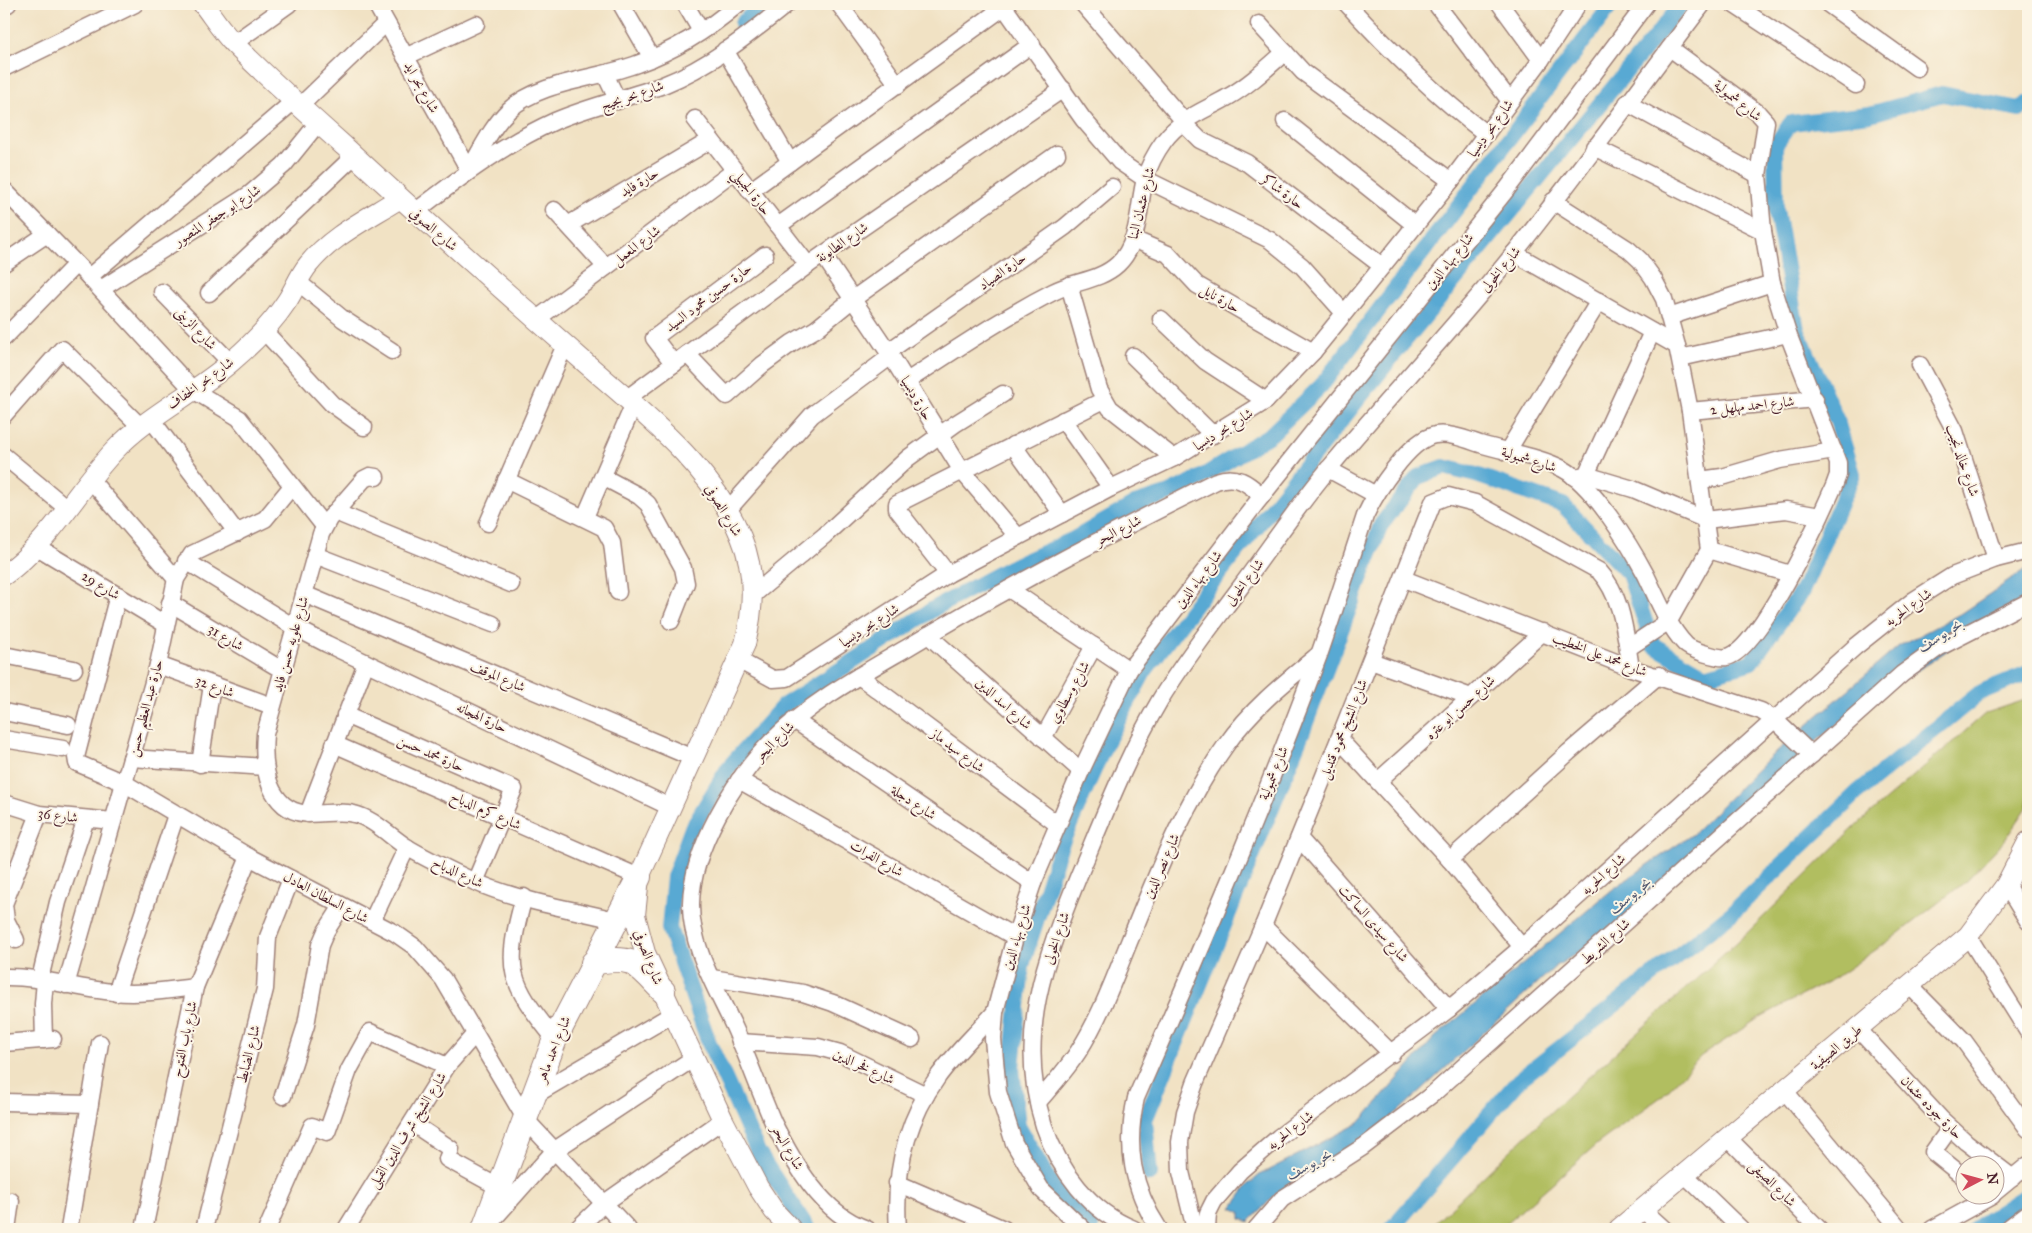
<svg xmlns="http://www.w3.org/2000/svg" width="2032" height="1233" viewBox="0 0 2032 1233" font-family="'IM FELL Great Primer',Amiri,serif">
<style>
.green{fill:#b1be60;stroke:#7e6e46}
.water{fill:#59a9d3;stroke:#52647f}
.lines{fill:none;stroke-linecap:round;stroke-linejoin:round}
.canal{stroke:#59a9d3;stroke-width:16}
.minor-casing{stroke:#9e8078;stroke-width:19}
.tertiary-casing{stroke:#9e8078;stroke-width:22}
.secondary-casing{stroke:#9e8078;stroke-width:26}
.minor{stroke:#fff;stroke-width:16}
.tertiary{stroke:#fff;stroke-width:20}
.secondary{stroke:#fff;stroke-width:24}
.labels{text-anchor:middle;stroke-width:4;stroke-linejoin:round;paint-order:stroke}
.street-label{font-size:14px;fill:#4a1f2b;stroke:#fcf5e5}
.water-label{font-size:15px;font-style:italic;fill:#50566e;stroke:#fcf5e5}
</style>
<rect width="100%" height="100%" fill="#fcf5e5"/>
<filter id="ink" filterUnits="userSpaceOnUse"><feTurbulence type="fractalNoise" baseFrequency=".02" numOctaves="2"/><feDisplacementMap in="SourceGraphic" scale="10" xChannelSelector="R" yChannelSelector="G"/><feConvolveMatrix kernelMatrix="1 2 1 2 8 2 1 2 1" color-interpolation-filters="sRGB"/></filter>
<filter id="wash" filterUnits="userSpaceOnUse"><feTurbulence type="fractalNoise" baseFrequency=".0096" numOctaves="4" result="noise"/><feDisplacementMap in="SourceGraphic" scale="20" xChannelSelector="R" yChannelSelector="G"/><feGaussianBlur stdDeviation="1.12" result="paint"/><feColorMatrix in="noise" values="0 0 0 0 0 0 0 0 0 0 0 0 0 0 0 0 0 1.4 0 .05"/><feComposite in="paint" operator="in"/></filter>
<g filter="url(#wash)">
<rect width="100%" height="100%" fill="#f1e2c4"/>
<polygon class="green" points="2028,699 2028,806 2005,840 1965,882 1890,940 1835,978 1762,1016 1701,1056 1662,1096 1597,1144 1500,1229 1436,1229 1432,1226 1560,1103 1747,933 1858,824 1986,713"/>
<polygon class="water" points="2028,568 2028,596 1832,728 1763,787 1695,858 1610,932 1555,967 1401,1109 1350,1151 1277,1193 1249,1222 1241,1219 1241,1212 1232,1208 1249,1184 1261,1174 1359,1123 1434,1038 1613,889 1693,834 1769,758 1899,646 1960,614"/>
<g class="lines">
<g class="canal">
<polyline points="742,23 764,4"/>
<polyline points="1150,1174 1145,1120 1302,733 1381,525 1418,477 1444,467 1476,475 1563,505 1629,574 1653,645 1706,676 1751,662 1802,591 1853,474 1837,421 1797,330 1776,209 1775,145 1791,123 1870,114 1942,94 2019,109 2028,103"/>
<polyline points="1091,1226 1054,1189 1018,1126 1012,1068 1022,965 1060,847 1104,747 1144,672 1203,594 1403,343 1682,4"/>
<polyline points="808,1229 759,1154 709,1043 669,928 674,877 692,828 729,767 783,706 857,659 935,608 1009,568 1074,539 1135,504 1167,494 1200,478 1271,434 1321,386 1612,4"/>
<polyline points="1391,1229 1519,1080 1732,913 1858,792 1981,692 2028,673"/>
<polyline points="1974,1229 2028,1194"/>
</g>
</g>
</g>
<g filter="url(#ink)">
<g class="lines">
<g class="minor-casing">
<g id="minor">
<path d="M376 4 469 170C481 150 492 126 509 110 540 81 598 79 637 64 674 51 709 29 738 4"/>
<polyline points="621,4 652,58"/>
<polyline points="685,4 701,31"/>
<polyline points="839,4 898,85"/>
<polyline points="1002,4 1083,119 1120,162 1145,179 1270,240 1302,266 1344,313"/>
<polyline points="1083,4 1183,120"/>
<path d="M1347 4C1391 52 1434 94 1486 134"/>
<polyline points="1436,4 1510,101"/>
<polyline points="1500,4 1541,60"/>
<polyline points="1733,4 1856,85"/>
<polyline points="1828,4 1917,68"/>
<polyline points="4,6 8,4"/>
<polyline points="1259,24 1303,72 1451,181"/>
<polyline points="234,43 289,4"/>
<polyline points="725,50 790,162"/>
<polyline points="405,57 476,24"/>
<polyline points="4,68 135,4"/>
<polyline points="605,74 618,101"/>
<polyline points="1627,103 1758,175"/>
<polyline points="300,106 386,23"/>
<polyline points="695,119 808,265"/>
<polyline points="1285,121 1415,225"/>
<polyline points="1182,122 1200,140 1247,163 1382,266"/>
<polyline points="1594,147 1763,231"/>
<polyline points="4,190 89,277 193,390 239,418 324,526"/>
<polyline points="750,191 1004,7"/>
<polyline points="1553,201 1628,249 1640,260 1653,278 1664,299 1677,346 1690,411 1709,550 1669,621 1628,648"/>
<polyline points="554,210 606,267"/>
<path d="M415 212C459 178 504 144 555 121 590 106 628 98 663 85 709 67 750 34 787 4"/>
<polyline points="568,225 711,140"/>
<polyline points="778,226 1032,44"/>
<polyline points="1133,239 1168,254 1197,285 1313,352"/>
<polyline points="1514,253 1677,346"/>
<polyline points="823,255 891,356 962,471 1018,537"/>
<polyline points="4,263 47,234"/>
<polyline points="89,277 294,101"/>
<polyline points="298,282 343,319 392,351"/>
<polyline points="1069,285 1099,389 1110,408 1174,458"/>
<polyline points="101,289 250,194 284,165 318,123"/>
<polyline points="162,292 231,363"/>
<polyline points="209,293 354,156"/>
<polyline points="1669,317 1772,283"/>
<polyline points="537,319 734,171"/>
<polyline points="1161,319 1205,361 1266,401"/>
<polyline points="264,331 332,404 364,427"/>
<polyline points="4,338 76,264"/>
<polyline points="889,351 1065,227 1112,187"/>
<polyline points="687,354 727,396 762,365 792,343 816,329 853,299 1057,154"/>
<polyline points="1133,356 1213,435"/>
<polyline points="1680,358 1788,334"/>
<polyline points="674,364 654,338 765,255"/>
<polyline points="1920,365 1955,431 1996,559"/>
<path d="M907 381C955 350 1002 318 1053 292 1074 281 1100 281 1118 264 1140 243 1138 206 1145 179 1149 165 1156 152 1164 141 1181 118 1204 111 1228 97 1249 85 1267 68 1285 52"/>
<polyline points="626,399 808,265 1063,89"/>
<polyline points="1690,411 1815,399"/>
<polyline points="4,415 62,349 141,427"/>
<polyline points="151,419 237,533"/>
<polyline points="1063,420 1111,488"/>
<polyline points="1013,445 1062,514"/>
<polyline points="1507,452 1599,301"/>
<polyline points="4,456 68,509"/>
<polyline points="1328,469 1376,495"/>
<polyline points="1586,475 1652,332"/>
<path d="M376 477 370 476 364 479 329 519 321 534 265 734C263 758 264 788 284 805 305 822 330 808 354 814 372 818 390 836 405 846 426 859 450 870 473 881 515 900 570 909 615 920"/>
<polyline points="603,477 639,496 648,504 683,568 686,583 671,621"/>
<polyline points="1574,477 1586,475 1633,489 1706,520 1786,510 1820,516"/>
<polyline points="90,479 176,579"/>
<polyline points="506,480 604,528 612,543 618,592"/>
<polyline points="1700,480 1722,477 1780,460 1834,451"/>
<polyline points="727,511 812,415 891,356"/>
<polyline points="335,512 511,584"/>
<polyline points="585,517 633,406"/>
<polyline points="488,523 565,345"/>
<polyline points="37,547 165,624"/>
<polyline points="1709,550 1790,574"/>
<polyline points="315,555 493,624"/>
<polyline points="186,561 294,627 327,644 670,807"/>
<polyline points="948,574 897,509 897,504 1104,400"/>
<polyline points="1404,579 1631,668 1761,711 1775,720 1812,755"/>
<polyline points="1009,589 1129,670"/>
<polyline points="304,594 693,758"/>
<polyline points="118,595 76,757 77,763 124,783 249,857 395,933 415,947 443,979 526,1120 628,1229"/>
<polyline points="753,595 825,535 908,458 955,424 1003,394"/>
<polyline points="170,603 282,670"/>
<polyline points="928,635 1081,771"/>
<polyline points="4,655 74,669"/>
<polyline points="738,660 773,679 787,678 948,574 1111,488 1174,458 1266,401 1313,352 1451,181 1541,60 1578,4"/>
<polyline points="1371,661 1471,697"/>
<polyline points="158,665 272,706"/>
<polyline points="859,676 1057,824"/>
<polyline points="4,712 68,725"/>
<polyline points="345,715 514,789 475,882"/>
<polyline points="794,720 1033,883"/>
<polyline points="1043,738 1094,646"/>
<polyline points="4,739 63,749"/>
<polyline points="1339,739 1450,860 1522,947"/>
<polyline points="334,744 639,877"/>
<polyline points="131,758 265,767"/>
<polyline points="200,764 212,685"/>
<polyline points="739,780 1015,937"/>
<polyline points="1378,781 1543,632"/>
<polyline points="4,803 39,814 113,821"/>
<polyline points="308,814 366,663"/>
<polyline points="1299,838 1449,1009"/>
<polyline points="1450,860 1569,752 1659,675"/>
<polyline points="2006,885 2028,921"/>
<path d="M524 897C504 970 508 981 555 1039"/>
<polyline points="372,921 407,847"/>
<polyline points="1263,926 1392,1054"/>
<polyline points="1968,936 2028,1032"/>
<polyline points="16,940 6,920 4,904 39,814"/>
<path d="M4 977C41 976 77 989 114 992 141 995 169 990 195 987"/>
<polyline points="712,978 803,993 833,1003 912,1039"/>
<polyline points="40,979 58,902 86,819"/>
<polyline points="66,985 158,665 176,579 192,554 265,519 292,486"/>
<polyline points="1910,986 1964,1041 2028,1129"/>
<polyline points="116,993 176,815"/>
<polyline points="1858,1029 1941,1119 1966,1142 2013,1178"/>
<polyline points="44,1040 43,1004 45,981"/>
<polyline points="740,1042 818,1047 840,1053 926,1095"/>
<polyline points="4,1043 53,1039"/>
<polyline points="1784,1090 1900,1229"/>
<polyline points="535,1095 673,1014"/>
<polyline points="283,1096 306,1025 320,945 326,931 342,906"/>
<polyline points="4,1102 90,1104"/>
<path d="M1038 1102C1052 1086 1066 1070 1078 1052 1100 1018 1114 979 1129 942 1157 874 1183 805 1226 745 1251 709 1285 682 1318 655"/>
<polyline points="412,1123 451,1149 447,1159 500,1188"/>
<polyline points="1950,1128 1933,1152 1964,1177"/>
<polyline points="1727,1137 1819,1229"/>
<polyline points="1683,1173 1741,1229"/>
<polyline points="897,1183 1004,1229"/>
<polyline points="1994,1193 2028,1165"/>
<polyline points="1642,1209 1664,1229"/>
<polyline points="491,1222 555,1150 694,1058"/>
<polyline points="7,1229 11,1201"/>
<polyline points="69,1229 100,1043"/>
<polyline points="144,1229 195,987 249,857"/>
<polyline points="204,1229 265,989 268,937 291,879"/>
<polyline points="267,1229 312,1126 327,1132 349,1070 370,1032 447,1066"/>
<polyline points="346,1229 447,1066 474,1035"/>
<polyline points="577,1229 603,1204 723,1120"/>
<path d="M867 1229C822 1214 793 1162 773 1122 760 1092 749 1061 736 1031 718 991 690 947 691 903 692 849 734 779 771 742 810 702 862 674 910 646 1009 586 1112 533 1216 481 1236 474 1247 482 1262 496"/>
<path d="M898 1229C894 1175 905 1123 937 1078 954 1054 976 1034 995 1012"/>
<polyline points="1083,1229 1041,1189 1014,1143 998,1092 993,1039 995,1012 1015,937 1033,883 1081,771 1129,670 1257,502 1507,189 1646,4"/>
<path d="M1134 1229C1090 1212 1059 1170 1044 1126 1015 1036 1045 959 1079 875 1104 816 1127 756 1160 700 1184 660 1214 623 1242 585 1271 546 1299 504 1331 466 1391 394 1456 326 1515 252 1580 171 1640 86 1703 4"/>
<path d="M1159 1229C1132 1188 1125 1146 1136 1098 1200 952 1263 805 1319 655 1335 609 1350 562 1365 516 1376 492 1409 440 1435 435 1450 433 1465 439 1480 444 1506 452 1538 456 1563 469 1593 485 1630 545 1646 575 1657 598 1668 626 1685 644 1690 650 1719 659 1727 657 1759 651 1820 518 1834 486L1838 475V463L1788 334 1772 283 1763 231 1758 175 1766 122 1758 113 1670 48"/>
<path d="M1195 1229 1181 1172 1180 1142 1185 1112 1195 1083 1263 926 1339 739 1433 502 1448 496 1475 503 1599 571C1623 597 1625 634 1631 668"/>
<polyline points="1207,1229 1208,1213 1214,1201 1240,1171 1279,1137 1449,1009 1522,947 1855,647 1914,600 1952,576 1996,559 2028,551"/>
<polyline points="1256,1229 1282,1199 1363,1147 1434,1093 1902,674 1938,648 2028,602"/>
<polyline points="1932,1229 1992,1196"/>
<polyline points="2007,1229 2028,1213"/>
</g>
</g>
<g class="tertiary-casing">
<g id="tertiary">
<path d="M203 4C213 17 223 33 235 45 270 80 307 113 344 146 419 216 495 283 572 351 631 404 710 461 741 537 756 572 754 608 745 644L639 877 635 915 645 953 723 1120 758 1187 774 1211 791 1229"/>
<path d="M4 575C50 543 76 491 114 451 148 415 194 394 231 362 252 344 272 324 287 301 295 289 299 276 308 265 331 236 369 218 400 198"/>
<polyline points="1619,1229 1968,936 2006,885 2028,842"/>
</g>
</g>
<g class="secondary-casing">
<g id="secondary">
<path d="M593 963C634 954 636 964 663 991"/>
<polyline points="484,1229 555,1039 639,877"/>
</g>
</g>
<use href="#minor" class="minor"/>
<use href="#tertiary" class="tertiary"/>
<use href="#secondary" class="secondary"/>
</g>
</g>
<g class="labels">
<g class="street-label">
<text transform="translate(422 87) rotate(61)" y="5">شارع بحر ايد</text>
<text transform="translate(632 95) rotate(-19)" y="5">شارع بحر بجيج</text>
<text transform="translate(1738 100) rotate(39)" y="5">شارع شمبولية</text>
<text transform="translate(1490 128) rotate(-54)" y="5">شارع بحر ديسيا</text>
<text transform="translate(639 182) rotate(-31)" y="5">حارة فايد</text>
<text transform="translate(1283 191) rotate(37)" y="5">حارة شاكر</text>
<text transform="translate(752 192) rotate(52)" y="5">حارة الجبيلي</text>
<text transform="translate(1141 203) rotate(-76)" y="5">شارع عثمان البنا</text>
<text transform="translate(217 215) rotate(-33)" y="5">شارع ابو جعفر المنصور</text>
<text transform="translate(434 229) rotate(41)" y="5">شارع الصوفي</text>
<text transform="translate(842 242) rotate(-35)" y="5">شارع الطابونة</text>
<text transform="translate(636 245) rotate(-37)" y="5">شارع المعمل</text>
<text transform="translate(1449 261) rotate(-51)" y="5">شارع بهاء الدين</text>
<text transform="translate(1500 269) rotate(-50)" y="5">شارع الخولى</text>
<text transform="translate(1002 271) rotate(-35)" y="5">حارة الصياد</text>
<text transform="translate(708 297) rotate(-37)" y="5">حارة حسين محمود السيد</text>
<text transform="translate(1220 298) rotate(30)" y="5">حارة نايل</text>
<text transform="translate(196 328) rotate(46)" y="5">شارع الزينى</text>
<text transform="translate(200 383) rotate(-36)" y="5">شارع بحر الخفاف</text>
<text transform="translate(917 398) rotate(59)" y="5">حارة ديسيا</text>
<text transform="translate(1752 405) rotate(-6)" y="5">شارع احمد مهلهل 2</text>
<text transform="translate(1223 429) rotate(-32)" y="5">شارع بحر ديسيا</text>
<text transform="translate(1529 459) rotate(17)" y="5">شارع شمبولية</text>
<text transform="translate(1963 460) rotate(71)" y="5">شارع خالد نجيب</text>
<text transform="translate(724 510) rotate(59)" y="5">شارع الصوفي</text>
<text transform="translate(1118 530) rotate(-27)" y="5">شارع البحر</text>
<text transform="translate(1198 579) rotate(-53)" y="5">شارع بهاء الدين</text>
<text transform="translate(1244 582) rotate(-53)" y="5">شارع الخولى</text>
<text transform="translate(101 585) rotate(31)" y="5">شارع 29</text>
<text transform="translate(1908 607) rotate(-36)" y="5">شارع الحريه</text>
<text transform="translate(869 625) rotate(-33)" y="5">شارع بحر ديسيا</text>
<text transform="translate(226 637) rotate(31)" y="5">شارع 31</text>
<text transform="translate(290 644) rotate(-74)" y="5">شارع علويه حسن فايد</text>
<text transform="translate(1600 654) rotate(21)" y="5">شارع محمد على الخطيب</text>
<text transform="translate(498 676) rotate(23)" y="5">شارع الموقف</text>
<text transform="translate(215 686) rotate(20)" y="5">شارع 32</text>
<text transform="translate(1069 692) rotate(-61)" y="5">شارع وسطاوي</text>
<text transform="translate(1004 703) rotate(42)" y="5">شارع اسد الدين</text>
<text transform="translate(1460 707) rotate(-42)" y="5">شارع حسن ابو عتره</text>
<text transform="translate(145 708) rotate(-75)" y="5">حارة عبد العظيم حسن</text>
<text transform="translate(482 717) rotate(25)" y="5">حارة الهجانه</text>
<text transform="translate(1343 729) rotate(-68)" y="5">شارع الشيخ محمود قنديل</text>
<text transform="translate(774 741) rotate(-45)" y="5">شارع البحر</text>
<text transform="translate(958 750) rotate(37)" y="5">شارع سيد ماز</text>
<text transform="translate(431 753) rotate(24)" y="5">حارة محمد حسن</text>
<text transform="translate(1273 773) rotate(-68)" y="5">شارع شمبولية</text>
<text transform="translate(914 802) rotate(34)" y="5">شارع دجلة</text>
<text transform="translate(486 810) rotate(24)" y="5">شارع كرم الدباح</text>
<text transform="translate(58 815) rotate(7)" y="5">شارع 36</text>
<text transform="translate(877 858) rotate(30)" y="5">شارع الفرات</text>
<text transform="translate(1161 866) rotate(-66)" y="5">شارع نصر الدين</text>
<text transform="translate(458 872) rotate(25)" y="5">شارع الدباح</text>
<text transform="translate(1603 874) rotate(-42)" y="5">شارع الحريه</text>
<text transform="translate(326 897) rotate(28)" y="5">شارع السلطان العادل</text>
<text transform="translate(1374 923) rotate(49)" y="5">شارع سيدى الساكت</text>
<text transform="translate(1016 937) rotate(-73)" y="5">شارع بهاء الدين</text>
<text transform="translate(1056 938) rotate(-71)" y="5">شارع الخولى</text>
<text transform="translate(1605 941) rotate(-42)" y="5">شارع الشريط</text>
<text transform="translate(649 957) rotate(69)" y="5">شارع الصوفي</text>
<text transform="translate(184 1039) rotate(-78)" y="5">شارع باب الفتوح</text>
<text transform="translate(1836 1047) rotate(-40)" y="5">طريق الصيفية</text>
<text transform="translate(553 1049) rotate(-68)" y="5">شارع احمد ماهر</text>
<text transform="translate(248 1054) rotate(-76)" y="5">شارع الضابط</text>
<text transform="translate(864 1066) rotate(25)" y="5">شارع فخر الدين</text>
<text transform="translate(1932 1107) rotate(46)" y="5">حارة جوده عثمان</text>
<text transform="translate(407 1130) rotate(-58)" y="5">شارع الشيخ شرف الدين القبلى</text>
<text transform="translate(1290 1130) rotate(-38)" y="5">شارع الحريه</text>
<text transform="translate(788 1147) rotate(60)" y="5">شارع البحر</text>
<text transform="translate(1773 1183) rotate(45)" y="5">شارع الصيفى</text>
</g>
<g class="water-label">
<text transform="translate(1940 635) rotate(-32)" y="5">بحر يوسف</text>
<text transform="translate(1630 895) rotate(-39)" y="5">بحر يوسف</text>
<text transform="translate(1309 1164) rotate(-28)" y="5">بحر يوسف</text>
</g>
</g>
<rect width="2032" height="1233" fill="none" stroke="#fcf5e5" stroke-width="20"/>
<g transform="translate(1980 1180) rotate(84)"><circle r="24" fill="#fcf5e5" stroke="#b59f9b"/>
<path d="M0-4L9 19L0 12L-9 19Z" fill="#d1495b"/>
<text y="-8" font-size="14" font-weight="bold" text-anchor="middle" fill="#4a1f2b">N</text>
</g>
</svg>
